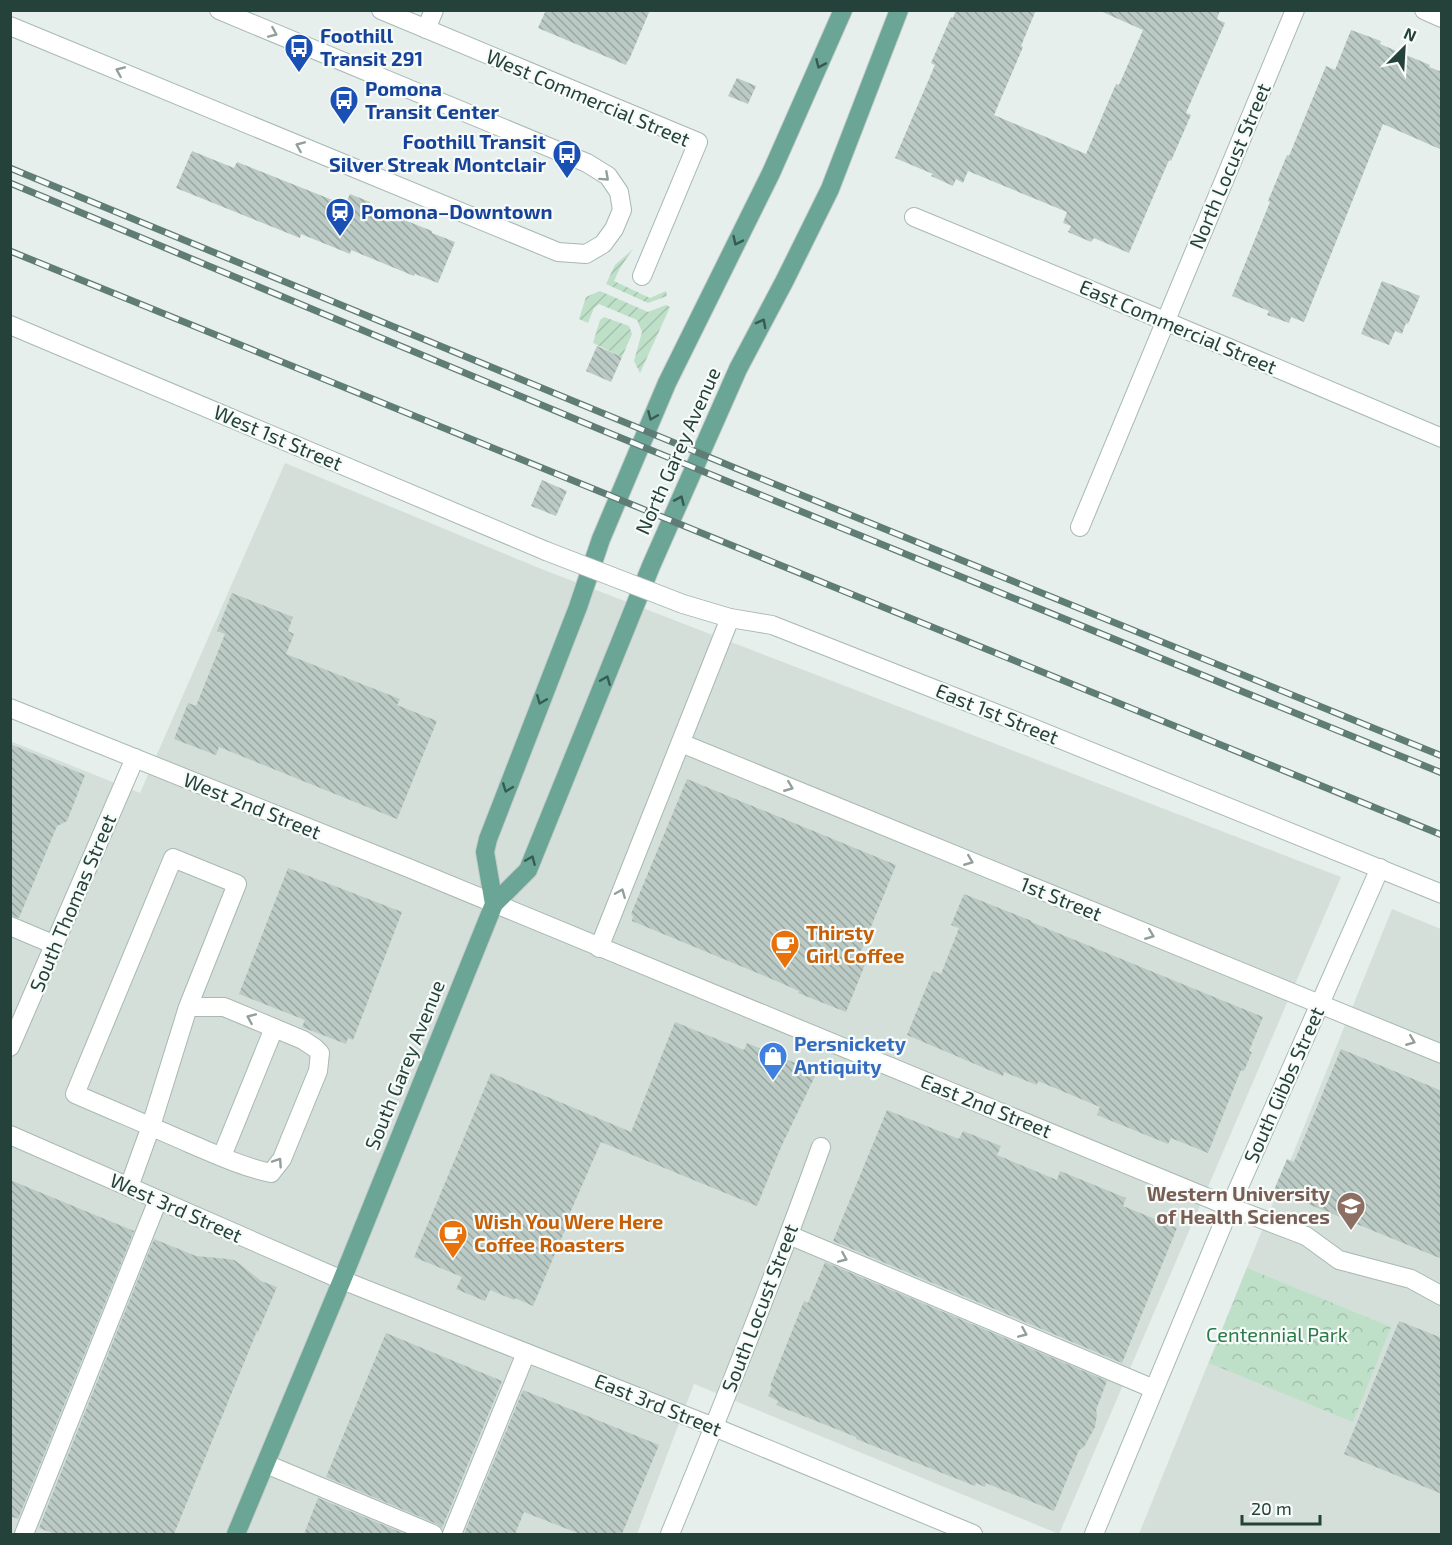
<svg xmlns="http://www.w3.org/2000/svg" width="1452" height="1545" viewBox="0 0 1452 1545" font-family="'Exo 2',sans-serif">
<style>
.built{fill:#d4dfda}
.park{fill:url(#park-crowns)}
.garden{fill:url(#garden-furrows)}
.building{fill:url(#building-back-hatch)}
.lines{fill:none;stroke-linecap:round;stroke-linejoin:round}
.minor-casing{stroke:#a8b8b2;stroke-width:20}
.major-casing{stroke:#c2cac8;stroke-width:20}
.minor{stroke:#fff;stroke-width:18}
.major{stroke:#6aa596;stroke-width:18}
.rail-casing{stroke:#5f7d75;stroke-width:7}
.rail{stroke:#f7fbf9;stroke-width:4.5;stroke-dasharray:14;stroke-linecap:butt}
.minor-bridge-casing{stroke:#a8b8b2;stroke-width:20;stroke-linecap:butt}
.minor-bridge{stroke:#fff;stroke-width:18}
.oneway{stroke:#92a09c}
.oneway2{stroke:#365b51}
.labels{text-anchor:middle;stroke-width:4.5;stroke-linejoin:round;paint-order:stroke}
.transit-label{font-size:20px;font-weight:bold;fill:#164399;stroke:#f7fbf9;text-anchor:start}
.street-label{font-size:20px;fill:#24423a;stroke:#f7fbf9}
.food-label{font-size:20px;font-weight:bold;fill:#c56008;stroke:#f7fbf9;text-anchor:start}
.shop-label{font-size:20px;font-weight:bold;fill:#366cbe;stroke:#f7fbf9;text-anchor:start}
.education-label{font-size:20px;font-weight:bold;fill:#785e54;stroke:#f7fbf9;text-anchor:end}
.park-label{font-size:20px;fill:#2d7a4b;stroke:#f7fbf9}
</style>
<defs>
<pattern id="park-crowns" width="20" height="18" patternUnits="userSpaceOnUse" patternTransform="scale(1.5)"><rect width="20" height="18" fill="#bfe0c8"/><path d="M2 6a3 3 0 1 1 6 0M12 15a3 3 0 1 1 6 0" fill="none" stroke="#a4c1ad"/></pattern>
<pattern id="garden-furrows" width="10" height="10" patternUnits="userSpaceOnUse" patternTransform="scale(1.5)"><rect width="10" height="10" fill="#bfe0c8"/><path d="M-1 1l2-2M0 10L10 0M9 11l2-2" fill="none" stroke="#a4c1ad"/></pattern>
<pattern id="building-back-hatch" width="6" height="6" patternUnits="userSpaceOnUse" patternTransform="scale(1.5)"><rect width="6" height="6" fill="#bbcac4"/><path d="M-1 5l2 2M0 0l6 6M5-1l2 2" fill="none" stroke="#98a6a0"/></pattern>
</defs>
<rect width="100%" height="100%" fill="#e6efeb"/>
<g class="built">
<polygon points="285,463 539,568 1341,877 1059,1534 694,1384 637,1534 11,1534 10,741 140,793"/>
<polygon points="1392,909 1441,929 1441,1534 1139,1534"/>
</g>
<polygon class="park" points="1247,1268 1391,1327 1353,1422 1209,1363"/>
<g class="garden">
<polygon points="633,249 620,268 614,281 650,298 666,291 667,296 648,303 606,284 615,265"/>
<polygon points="600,291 648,312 666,305 670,307 640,373 634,361 642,332 637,320 599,304 594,308 588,323 579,319 586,297"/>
<polygon points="604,317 629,326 632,334 622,357 593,343 600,320"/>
</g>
<g class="building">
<polygon points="546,10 650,10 629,60 628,60 626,65 538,28"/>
<polygon points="956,10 1036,10 1021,46 1023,47 994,115 1086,154 1116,84 1119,85 1143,30 1098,10 1220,10 1217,19 1225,23 1186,113 1191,115 1171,161 1169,160 1129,253 1094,238 1091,242 1068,232 1071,226 1063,223 1067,212 968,171 963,183 956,179 953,186 931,176 933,174 895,158 935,65 931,63 951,17 953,18"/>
<polygon points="1351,30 1381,41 1380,44 1430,65 1429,67 1442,72 1442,150 1383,124 1304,322 1291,317 1289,323 1267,315 1269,311 1232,296 1270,202 1268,201 1287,155 1289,156 1326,66 1335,70"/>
<polygon points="737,78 756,86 748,104 728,96"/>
<polygon points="192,151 234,168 237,162 345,205 350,194 370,202 369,206 432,231 432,233 455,242 438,283 415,274 414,276 351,250 350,254 301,234 300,238 176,188"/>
<polygon points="1382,281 1420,296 1408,324 1406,323 1402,334 1395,331 1389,345 1361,334"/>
<polygon points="597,346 622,357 611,382 586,371"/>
<polygon points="542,480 567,491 556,516 531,506"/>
<polygon points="232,593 293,617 288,631 294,634 286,654 400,699 397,705 437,721 397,819 219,747 216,755 174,739 188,703 196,706 225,634 217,631"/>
<polygon points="10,744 85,775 67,821 57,826 19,918 10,915"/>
<polygon points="687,779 896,865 858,959 866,962 846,1012 798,993 799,991 774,980 632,921 633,916 631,914"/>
<polygon points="288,868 402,912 353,1040 348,1038 346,1044 302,1027 305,1020 239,994"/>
<polygon points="964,894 1032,921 1031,922 1263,1017 1249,1051 1252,1052 1244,1071 1241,1070 1208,1153 1171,1138 1168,1144 1097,1115 1100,1107 1038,1081 1037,1085 1004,1072 1003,1076 907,1035 933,971 941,974 959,928 951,925"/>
<polygon points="675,1022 744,1050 747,1043 817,1072 781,1147 757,1206 601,1142 563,1229 565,1230 533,1306 515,1298 514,1300 490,1290 485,1301 456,1289 462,1277 414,1257 491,1073 631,1132"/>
<polygon points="1341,1049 1442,1091 1442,1259 1274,1190 1287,1159 1294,1162"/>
<polygon points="887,1110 959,1139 963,1131 1001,1146 997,1155 1057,1180 1060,1171 1126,1198 1123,1206 1177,1228 1122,1363 833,1241"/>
<polygon points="10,1180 134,1231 18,1519 10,1516"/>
<polygon points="154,1239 196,1256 228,1259 234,1260 240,1264 261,1281 277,1287 258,1332 257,1331 174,1534 55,1534 39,1528"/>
<polygon points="825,1262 1107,1381 1096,1410 1097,1415 1095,1427 1084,1447 1079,1450 1054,1511 986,1483 985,1487 976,1483 975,1486 856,1439 856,1437 776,1405 778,1401 768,1396 772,1387 770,1386 804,1301 808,1303"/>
<polygon points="1399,1321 1442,1338 1442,1494 1344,1454"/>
<polygon points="386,1333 502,1381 442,1528 437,1524 326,1477"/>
<polygon points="523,1390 659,1445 622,1534 580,1534 524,1512 515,1534 464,1534"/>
<polygon points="318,1498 405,1534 304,1534"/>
</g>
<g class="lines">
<g class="minor-casing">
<g id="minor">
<polyline points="381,10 698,142 642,276"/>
<polyline points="1424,10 1442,18"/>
<polyline points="10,26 558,252 586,254 603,244 614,229 622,210 619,192 608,176 587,163 219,10"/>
<polyline points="426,29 434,10"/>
<polyline points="914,217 1165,321 1442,438"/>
<polyline points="10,325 546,551"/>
<polyline points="1080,527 1295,10"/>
<polyline points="683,604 730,618 772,625 1008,718 1442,894"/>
<polyline points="10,708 411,869 1230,1207 1306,1236 1339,1260 1411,1279 1442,1296"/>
<polyline points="681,743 1442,1054"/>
<polyline points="10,926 55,945"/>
<polyline points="599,948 730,618"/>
<polyline points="10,1047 135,758"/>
<polyline points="10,1135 342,1280 714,1427 973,1534"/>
<polyline points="222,1156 274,1028"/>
<path d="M129 1187 151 1126 188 1007 237 884 173 858 75 1094C114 1111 153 1127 191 1144 217 1155 243 1167 271 1173L282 1159 318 1071 320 1053 315 1048 303 1040 224 1007H188"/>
<polyline points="789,1235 1154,1389"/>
<polyline points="266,1464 433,1534"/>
<polyline points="24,1534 158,1200"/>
<polyline points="452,1534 526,1353"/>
<path d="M670 1534C723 1406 774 1277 821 1147"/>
<polyline points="1094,1534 1230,1207 1380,868"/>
</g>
</g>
<g class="major-casing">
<g id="major">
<polyline points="494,904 528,870 651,566 738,369 785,280 830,189 899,10"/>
<polyline points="236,1534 342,1280 494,904 485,852 488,839 578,607 601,539 667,383 771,173 843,10"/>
</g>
</g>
<use href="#minor" class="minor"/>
<use href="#major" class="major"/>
<g class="rail-casing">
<g id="rail">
<polyline points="10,168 740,470 1442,756"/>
<polyline points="10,183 604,431 1442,773"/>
<polyline points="10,251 1442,835"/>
</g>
</g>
<use href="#rail" class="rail"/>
<g class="minor-bridge-casing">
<polyline id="minor-bridge" points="546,551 683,604"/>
</g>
<use href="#minor-bridge" class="minor-bridge"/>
</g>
<defs><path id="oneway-chevron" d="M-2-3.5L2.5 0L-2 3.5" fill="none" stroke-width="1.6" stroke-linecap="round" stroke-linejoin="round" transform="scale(1.5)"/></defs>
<g class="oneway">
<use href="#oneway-chevron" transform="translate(273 33) rotate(23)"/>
<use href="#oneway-chevron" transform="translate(120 71) rotate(-157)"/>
<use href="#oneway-chevron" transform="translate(300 146) rotate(-157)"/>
<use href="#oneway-chevron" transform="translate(605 177) rotate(42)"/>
<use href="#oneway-chevron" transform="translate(789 787) rotate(22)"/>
<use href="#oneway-chevron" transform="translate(969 861) rotate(22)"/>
<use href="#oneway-chevron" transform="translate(621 893) rotate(-68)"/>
<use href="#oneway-chevron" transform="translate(1150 935) rotate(22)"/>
<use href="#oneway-chevron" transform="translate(251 1018) rotate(-157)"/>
<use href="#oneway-chevron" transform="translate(1411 1041) rotate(22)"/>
<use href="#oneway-chevron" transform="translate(278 1162) rotate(-56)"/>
<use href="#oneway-chevron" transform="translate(843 1258) rotate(23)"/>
<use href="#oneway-chevron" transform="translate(1023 1333) rotate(23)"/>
</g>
<g class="oneway2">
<use href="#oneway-chevron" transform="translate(820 64) rotate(114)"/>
<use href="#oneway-chevron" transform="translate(737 241) rotate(116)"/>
<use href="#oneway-chevron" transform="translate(762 323) rotate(-62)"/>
<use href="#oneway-chevron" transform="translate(652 416) rotate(113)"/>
<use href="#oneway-chevron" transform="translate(680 500) rotate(-66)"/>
<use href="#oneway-chevron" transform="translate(606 680) rotate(-68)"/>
<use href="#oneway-chevron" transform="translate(541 700) rotate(112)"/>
<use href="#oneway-chevron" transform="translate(507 788) rotate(111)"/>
<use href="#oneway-chevron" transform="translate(531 860) rotate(-67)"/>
</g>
<defs>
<g id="bus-pin" transform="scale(1.5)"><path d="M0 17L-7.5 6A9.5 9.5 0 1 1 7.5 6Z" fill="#1a4fb4" stroke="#f7fbf9"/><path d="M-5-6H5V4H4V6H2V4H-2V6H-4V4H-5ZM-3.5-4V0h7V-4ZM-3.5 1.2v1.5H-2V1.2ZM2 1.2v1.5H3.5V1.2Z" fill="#fff"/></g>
<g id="station-pin" transform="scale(1.5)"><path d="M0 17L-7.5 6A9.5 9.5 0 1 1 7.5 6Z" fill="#1a4fb4" stroke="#f7fbf9"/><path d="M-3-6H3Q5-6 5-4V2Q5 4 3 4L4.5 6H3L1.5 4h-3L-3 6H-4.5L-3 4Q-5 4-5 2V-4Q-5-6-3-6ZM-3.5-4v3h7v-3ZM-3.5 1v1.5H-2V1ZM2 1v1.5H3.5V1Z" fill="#fff"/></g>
<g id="cafe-pin" transform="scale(1.5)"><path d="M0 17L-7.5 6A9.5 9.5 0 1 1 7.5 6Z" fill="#e8710a" stroke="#f7fbf9"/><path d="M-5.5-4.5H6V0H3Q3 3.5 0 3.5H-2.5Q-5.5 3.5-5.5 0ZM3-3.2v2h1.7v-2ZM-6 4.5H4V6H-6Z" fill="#fff"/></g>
<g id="shop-pin" transform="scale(1.5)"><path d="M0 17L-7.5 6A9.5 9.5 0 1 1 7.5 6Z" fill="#3f7fe0" stroke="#f7fbf9"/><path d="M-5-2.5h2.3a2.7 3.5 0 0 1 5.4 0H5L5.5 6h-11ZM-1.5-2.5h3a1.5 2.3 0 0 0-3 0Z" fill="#fff"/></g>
<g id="university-pin" transform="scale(1.5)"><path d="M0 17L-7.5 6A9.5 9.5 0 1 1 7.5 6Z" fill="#8d6e63" stroke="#f7fbf9"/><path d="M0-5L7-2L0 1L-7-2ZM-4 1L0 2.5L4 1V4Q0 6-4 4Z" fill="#fff"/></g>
</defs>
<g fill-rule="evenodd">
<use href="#bus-pin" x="299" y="48"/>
<use href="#bus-pin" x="344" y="100"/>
<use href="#bus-pin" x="567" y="154"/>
<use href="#station-pin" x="340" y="212"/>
<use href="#cafe-pin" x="785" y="944"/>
<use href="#shop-pin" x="773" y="1056"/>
<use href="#university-pin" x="1351" y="1206"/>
<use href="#cafe-pin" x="453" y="1234"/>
</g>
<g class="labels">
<g class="transit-label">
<text x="320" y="43">Foothill<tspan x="320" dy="23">Transit 291</tspan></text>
<text x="365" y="96">Pomona<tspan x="365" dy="23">Transit Center</tspan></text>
<text x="546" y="149" text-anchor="end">Foothill Transit<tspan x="546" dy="23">Silver Streak Montclair</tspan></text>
<text x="361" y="219">Pomona–Downtown</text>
</g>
<g class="street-label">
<text transform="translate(588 98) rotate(23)" y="7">West Commercial Street</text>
<text transform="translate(1230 166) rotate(-67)" y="7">North Locust Street</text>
<text transform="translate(1178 327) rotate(23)" y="7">East Commercial Street</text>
<text transform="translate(278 438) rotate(23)" y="7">West 1st Street</text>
<text transform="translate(678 451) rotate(-66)" y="7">North Garey Avenue</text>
<text transform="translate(997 714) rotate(22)" y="7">East 1st Street</text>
<text transform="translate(252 806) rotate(22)" y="7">West 2nd Street</text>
<text transform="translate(1061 899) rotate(22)" y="7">1st Street</text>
<text transform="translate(73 903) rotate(-67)" y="7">South Thomas Street</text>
<text transform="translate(405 1065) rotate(-68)" y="7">South Garey Avenue</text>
<text transform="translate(1284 1085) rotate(-66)" y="7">South Gibbs Street</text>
<text transform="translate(986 1106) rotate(22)" y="7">East 2nd Street</text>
<text transform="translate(176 1208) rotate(24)" y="7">West 3rd Street</text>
<text transform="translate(760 1308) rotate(-69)" y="7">South Locust Street</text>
<text transform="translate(658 1405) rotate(22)" y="7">East 3rd Street</text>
</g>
<g class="food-label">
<text x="806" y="940">Thirsty<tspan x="806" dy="23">Girl Coffee</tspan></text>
<text x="474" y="1229">Wish You Were Here<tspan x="474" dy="23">Coffee Roasters</tspan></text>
</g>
<g class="shop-label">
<text x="794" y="1051">Persnickety<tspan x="794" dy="23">Antiquity</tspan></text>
</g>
<g class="education-label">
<text x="1330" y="1201">Western University<tspan x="1330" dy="23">of Health Sciences</tspan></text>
</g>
<g class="park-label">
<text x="1277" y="1342">Centennial Park</text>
</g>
</g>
<rect width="1452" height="1545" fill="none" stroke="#24423a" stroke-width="24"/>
<g transform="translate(1404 48) rotate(24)" stroke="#f7fbf9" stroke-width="4.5" paint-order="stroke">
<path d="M0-4.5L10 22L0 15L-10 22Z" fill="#24423a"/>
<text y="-9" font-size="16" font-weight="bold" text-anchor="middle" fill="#24423a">N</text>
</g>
<path d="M1242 1515v9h78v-9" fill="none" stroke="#24423a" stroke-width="3"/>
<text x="1251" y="1515" font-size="18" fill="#24423a" stroke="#f7fbf9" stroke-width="4.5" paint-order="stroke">20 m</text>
</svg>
